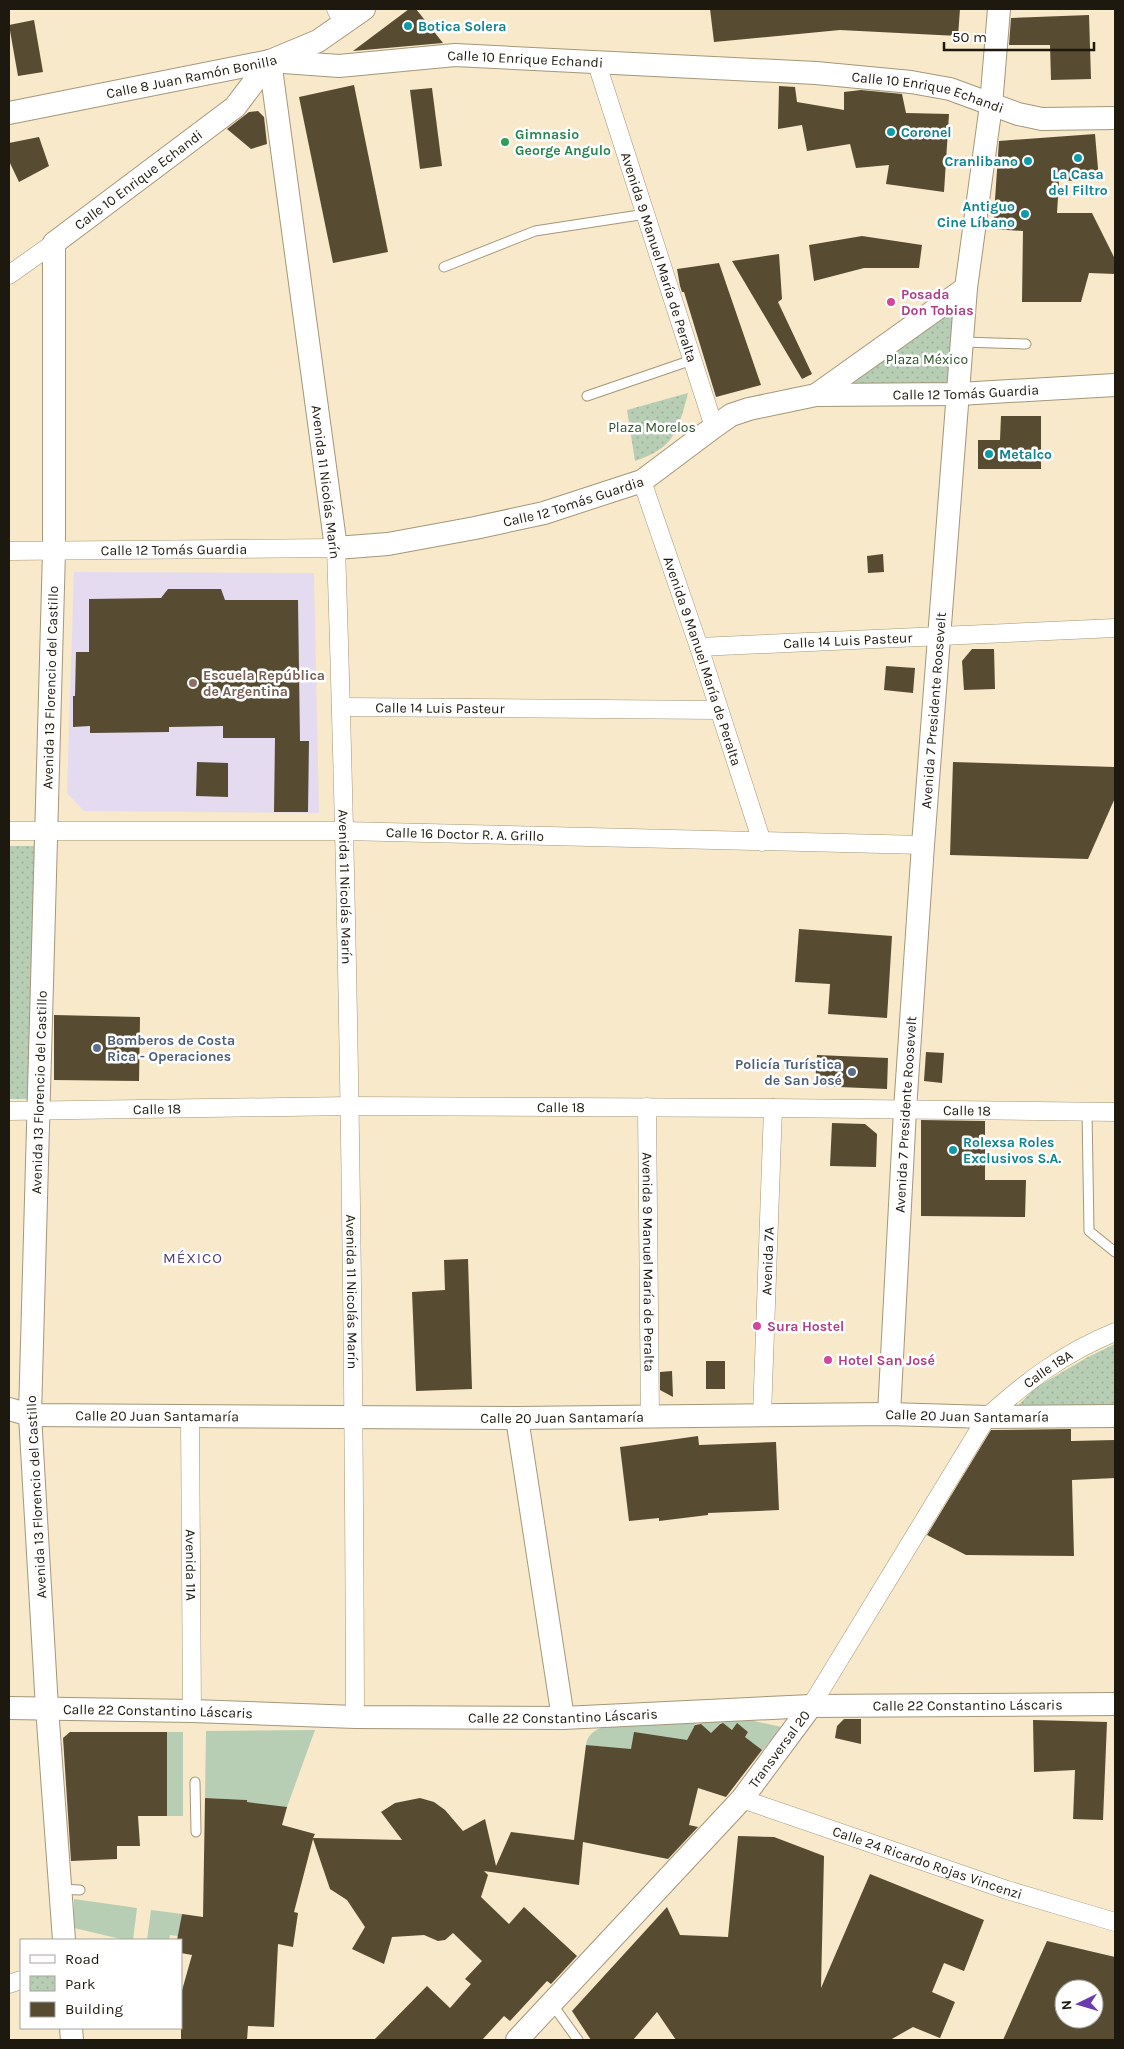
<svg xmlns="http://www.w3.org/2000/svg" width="1124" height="2049" viewBox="0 0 1124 2049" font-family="Karla,sans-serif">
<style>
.education{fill:#e5dbf0}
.green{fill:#b7ceb5}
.park{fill:url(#park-dots)}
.building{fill:#574b31;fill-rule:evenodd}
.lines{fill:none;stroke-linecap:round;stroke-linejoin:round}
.service-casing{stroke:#a4977a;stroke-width:11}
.minor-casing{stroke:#a4977a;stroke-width:19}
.tertiary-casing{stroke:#a4977a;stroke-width:24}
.service{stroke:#fff;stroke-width:9}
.minor{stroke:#fff;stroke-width:18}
.tertiary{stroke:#fff;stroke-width:22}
.culture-dot{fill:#0f9aa8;stroke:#fff;stroke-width:2}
.leisure-dot{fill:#2e9e5b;stroke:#fff;stroke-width:2}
.hotel-dot{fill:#d1479c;stroke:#fff;stroke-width:2}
.education-dot{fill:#8d6e63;stroke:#fff;stroke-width:2}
.service-dot{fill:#5c6f8a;stroke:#fff;stroke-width:2}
.labels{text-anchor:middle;stroke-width:5;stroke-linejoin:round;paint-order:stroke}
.culture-label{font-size:14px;font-weight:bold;fill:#0d838f;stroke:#fff;text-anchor:start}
.street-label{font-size:14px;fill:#1e190e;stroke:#fff}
.leisure-label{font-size:14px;font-weight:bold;fill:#27864d;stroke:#fff;text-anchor:start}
.hotel-label{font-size:14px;font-weight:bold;fill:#b23c85;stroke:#fff;text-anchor:start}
.park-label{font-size:14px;fill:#2f532d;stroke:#fff}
.education-label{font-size:14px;font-weight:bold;fill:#785e54;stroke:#fff;text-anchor:start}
.service-label{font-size:14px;font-weight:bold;fill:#4e5e75;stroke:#fff;text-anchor:start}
.neighbourhood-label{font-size:15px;letter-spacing:1px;fill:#513c78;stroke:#fff}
</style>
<defs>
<pattern id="park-dots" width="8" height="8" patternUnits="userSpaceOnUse" patternTransform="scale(1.25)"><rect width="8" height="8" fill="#b7ceb5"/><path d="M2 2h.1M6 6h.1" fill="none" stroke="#9db09a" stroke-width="1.8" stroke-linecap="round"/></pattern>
</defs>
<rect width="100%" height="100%" fill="#f7e9c9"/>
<polygon class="education" points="74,572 314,573 319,813 84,811 67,793"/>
<g class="green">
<path d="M740 1718 782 1727 762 1751 745 1737 748 1732 737 1724 732 1730 721 1722 711 1733 697 1721 681 1751 637 1750 586 1745C588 1732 598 1729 608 1725Z"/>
<polygon points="315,1730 287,1807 249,1864 247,1800 205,1798 206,1731"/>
<rect x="167" y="1732" width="16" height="84"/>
<polygon points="74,1899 137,1908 133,1940 125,1940 74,1928"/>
<polygon points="151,1910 182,1914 178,1936 170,1935 169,1940 147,1940"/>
</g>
<g class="park">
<polygon points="966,288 959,394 816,395"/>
<path d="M688 393C678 430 675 448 635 461L627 410Z"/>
<polygon points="9,846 41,846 31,1099 9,1099"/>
<polygon points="1115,1344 1115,1405 1013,1411 1035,1388 1088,1357"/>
</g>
<g class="building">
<polygon points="409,9 416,9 443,43 353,51"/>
<polygon points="710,9 960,9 958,36 840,30 714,42"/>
<polygon points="1089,15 1091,79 1051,80 1050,45 1009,45 1011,18"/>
<polygon points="34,20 43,72 18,76 9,25"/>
<polygon points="354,85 388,252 333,263 299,97"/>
<polygon points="779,86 795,87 797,102 844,110 844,92 861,90 902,94 906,113 949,114 944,192 886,184 889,165 856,168 850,144 807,151 802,125 778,129"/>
<polygon points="432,88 442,166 420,169 410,90"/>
<polygon points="258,111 264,117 267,144 251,149 227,129 249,112"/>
<polygon points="1095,134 1099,180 1059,181 1057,213 1092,213 1115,259 1115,274 1089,273 1081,302 1022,302 1023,231 993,229 999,141"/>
<polygon points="39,137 49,166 19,182 9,161 9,143"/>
<polygon points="862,236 922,245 919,268 864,268 814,281 809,245"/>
<polygon points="779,254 782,299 778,302 812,374 802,379 732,261"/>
<polygon points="719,263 761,385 716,397 684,292 682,292 680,286 677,269"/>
<polygon points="1001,416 1041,416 1041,469 978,469 978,440 1000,440"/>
<polygon points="883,554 884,572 868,573 867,556"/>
<polygon points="168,589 221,589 225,600 298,600 300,741 309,741 308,812 274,812 275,738 223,738 223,726 169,727 169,732 90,733 90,726 73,727 73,696 75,696 76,652 89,652 89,599 161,598"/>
<polygon points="972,649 994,649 995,689 964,690 962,661"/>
<polygon points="886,666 915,668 913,693 884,690"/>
<polygon points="197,762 228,763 228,797 196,796"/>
<polygon points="953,762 1115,767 1115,798 1088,859 950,855"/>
<polygon points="799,929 892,936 887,1018 828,1014 830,984 795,982"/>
<polygon points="54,1015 140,1017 139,1081 54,1080"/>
<polygon points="926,1052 944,1053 942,1083 924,1081"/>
<polygon points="817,1055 888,1058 887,1089 815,1086"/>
<polygon points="921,1120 985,1121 985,1180 1026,1180 1025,1217 921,1216"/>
<polygon points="832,1123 865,1124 877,1134 876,1167 830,1166"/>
<polygon points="468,1259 472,1389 416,1391 412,1292 445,1290 444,1260"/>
<rect x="706" y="1361" width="19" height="28"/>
<polygon points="672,1371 673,1397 660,1390 660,1372"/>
<polygon points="1071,1429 1071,1441 1115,1440 1115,1478 1072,1480 1074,1556 966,1555 927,1535 991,1430"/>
<polygon points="698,1436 699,1445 776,1442 779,1510 708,1513 708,1515 659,1521 659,1518 629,1521 620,1447"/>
<polygon points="844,1719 861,1719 861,1744 835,1738 837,1726"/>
<polygon points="1033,1720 1107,1722 1103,1820 1073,1819 1075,1770 1034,1772"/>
<polygon points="723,1723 732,1730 737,1723 748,1732 745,1737 762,1750 726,1797 698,1788 689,1825 698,1827 668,1859 583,1842 579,1885 484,1871 488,1875 481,1897 509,1924 524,1907 577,1956 551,1984 547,1981 510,2021 504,2016 482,2040 374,2040 427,1986 450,2008 471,1984 465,1979 482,1961 453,1933 445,1940 438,1941 424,1935 392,1937 384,1964 352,1949 365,1927 347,1900 330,1889 313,1839 294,1912 298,1913 293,1947 278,1944 274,2027 248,2026 247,2040 181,2040 181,1994 192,1955 181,1953 181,1940 177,1940 182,1914 203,1917 205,1798 247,1800 247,1802 287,1807 282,1825 315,1834 313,1838 402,1840 381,1812 395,1803 420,1798 434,1802 445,1810 463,1831 485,1819 496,1866 511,1832 574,1840 586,1745 631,1749 634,1732 687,1740 695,1725 701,1724 711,1733 720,1724"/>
<polygon points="70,1732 167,1732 167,1816 138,1816 140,1846 117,1846 117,1859 71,1861 63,1738"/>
<polygon points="738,1836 774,1837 824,1856 821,1988 870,1874 984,1920 964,1971 944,1963 932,1992 955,2002 940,2038 913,2027 890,2040 676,2040 657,2012 633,2040 591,2040 572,2011 667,1907 680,1935 728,1937"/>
<path d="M1047 1941 1115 1957V2040H1003ZM1064 1989H1094V2019H1064Z"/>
</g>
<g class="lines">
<g class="service-casing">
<g id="service">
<polyline points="444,267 535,231 646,214"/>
<polyline points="963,342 1026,344"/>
<polyline points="587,396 692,360"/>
<polyline points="1087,1111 1089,1231 1115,1252"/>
<polyline points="195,1782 196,1832"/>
<polyline points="60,1889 80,1890"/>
<polyline points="552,2004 578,2040"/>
</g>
</g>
<g class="minor-casing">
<g id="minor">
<polyline points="336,9 344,25"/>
<path id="s1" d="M596 61 714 427"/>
<polyline points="9,275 54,243"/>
<path id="s2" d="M642 481 699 647 762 842"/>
<path id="s3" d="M9 551 336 548C349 938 354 1327 355 1717"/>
<path id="s4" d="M699 647 1115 628"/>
<path id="s5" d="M341 707 719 710"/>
<path id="s6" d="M9 831H344L923 845"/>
<path id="s7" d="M647 1107 650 1417"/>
<path id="s8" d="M9 1111 349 1106 773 1108 1115 1112"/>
<path id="s9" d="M762 1416 773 1108"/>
<path id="s10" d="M190 1417 192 1711"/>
<path id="s11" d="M811 1706 987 1417C1028 1380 1064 1353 1115 1332"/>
<path id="s12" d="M742 1799 1007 1890 1115 1922"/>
<polyline points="9,1984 21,1980"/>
</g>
</g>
<g class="tertiary-casing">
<g id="tertiary">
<path id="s13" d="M270 61 336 548 388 544 475 528 544 513 642 481 714 427 731 415 749 409 816 395 959 394 1115 385"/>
<path id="s14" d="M270 61 339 66 455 55 816 73 911 82 950 89 1018 114 1042 119 1115 118"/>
<path id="s15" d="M9 113 270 61 318 41 364 9"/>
<polyline points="816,395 966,288"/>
<path id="s16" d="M9 1409 30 1415 517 1418 889 1414 987 1417 1115 1416"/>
<path id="s17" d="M889 1414 905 1110 923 845 966 288 991 105 999 9"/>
<polyline points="517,1418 563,1718"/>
<path id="s18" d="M9 1708 192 1711 355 1717 563 1718 811 1706 1115 1704"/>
<path id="s19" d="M64 1940 47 1708 30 1415 54 551V243L235 107 270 61"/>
<polyline points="71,2028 72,2040"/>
<path id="s20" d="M517 2040 742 1799 811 1706"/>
</g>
</g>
<use href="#service" class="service"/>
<use href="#minor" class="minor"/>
<use href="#tertiary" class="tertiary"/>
</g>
<g class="culture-dot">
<circle cx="408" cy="26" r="5"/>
<circle cx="891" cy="132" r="5"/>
<circle cx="1078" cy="158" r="5"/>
<circle cx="1028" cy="161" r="5"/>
<circle cx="1025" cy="214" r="5"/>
<circle cx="989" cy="454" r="5"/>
<circle cx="953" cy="1150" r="5"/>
</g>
<circle class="leisure-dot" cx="505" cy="142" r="5"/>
<g class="hotel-dot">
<circle cx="891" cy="302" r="5"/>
<circle cx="757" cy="1326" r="5"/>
<circle cx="828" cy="1360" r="5"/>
</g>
<circle class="education-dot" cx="193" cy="683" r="5"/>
<g class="service-dot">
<circle cx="97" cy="1048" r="5"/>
<circle cx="852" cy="1072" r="5"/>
</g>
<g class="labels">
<g class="culture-label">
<text x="418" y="31">Botica Solera</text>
<text x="901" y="137">Coronel</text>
<text x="1018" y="166" text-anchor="end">Cranlibano</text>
<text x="1078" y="179" text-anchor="middle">La Casa<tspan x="1078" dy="16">del Filtro</tspan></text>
<text x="1015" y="211" text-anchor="end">Antiguo<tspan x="1015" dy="16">Cine Líbano</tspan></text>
<text x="999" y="459">Metalco</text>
<text x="963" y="1147">Rolexsa Roles<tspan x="963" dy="16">Exclusivos S.A.</tspan></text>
</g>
<g class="street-label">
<text dy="5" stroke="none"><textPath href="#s14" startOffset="256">Calle 10 Enrique Echandi</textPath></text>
<text dy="5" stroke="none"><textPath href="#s15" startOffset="186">Calle 8 Juan Ramón Bonilla</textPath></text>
<text dy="5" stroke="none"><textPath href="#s14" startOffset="661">Calle 10 Enrique Echandi</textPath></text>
<text dy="5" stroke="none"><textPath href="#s19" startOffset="1804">Calle 10 Enrique Echandi</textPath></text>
<text dy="5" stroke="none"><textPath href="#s1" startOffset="206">Avenida 9 Manuel María de Peralta</textPath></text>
<text dy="5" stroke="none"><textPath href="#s13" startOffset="1154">Calle 12 Tomás Guardia</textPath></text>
<text transform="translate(326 482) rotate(83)" y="5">Avenida 11 Nicolás Marín</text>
<text dy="5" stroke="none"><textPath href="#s13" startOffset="734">Calle 12 Tomás Guardia</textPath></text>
<text dy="5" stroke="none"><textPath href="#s3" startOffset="165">Calle 12 Tomás Guardia</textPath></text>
<text dy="5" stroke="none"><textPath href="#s4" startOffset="149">Calle 14 Luis Pasteur</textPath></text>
<text dy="5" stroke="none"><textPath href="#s2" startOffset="190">Avenida 9 Manuel María de Peralta</textPath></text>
<text dy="5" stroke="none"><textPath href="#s19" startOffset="1254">Avenida 13 Florencio del Castillo</textPath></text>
<text dy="5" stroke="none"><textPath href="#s5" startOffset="99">Calle 14 Luis Pasteur</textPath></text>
<text dy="5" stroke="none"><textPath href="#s17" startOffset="705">Avenida 7 Presidente Roosevelt</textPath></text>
<text dy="5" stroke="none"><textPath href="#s6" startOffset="456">Calle 16 Doctor R. A. Grillo</textPath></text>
<text dy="5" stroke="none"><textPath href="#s3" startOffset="666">Avenida 11 Nicolás Marín</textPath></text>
<text dy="5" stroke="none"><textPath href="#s19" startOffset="849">Avenida 13 Florencio del Castillo</textPath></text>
<text dy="5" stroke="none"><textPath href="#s8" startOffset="552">Calle 18</textPath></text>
<text dy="5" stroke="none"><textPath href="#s8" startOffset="148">Calle 18</textPath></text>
<text dy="5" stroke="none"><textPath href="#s8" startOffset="958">Calle 18</textPath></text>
<text dy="5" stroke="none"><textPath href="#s17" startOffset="300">Avenida 7 Presidente Roosevelt</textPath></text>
<text dy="5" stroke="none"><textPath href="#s7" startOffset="155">Avenida 9 Manuel María de Peralta</textPath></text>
<text dy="5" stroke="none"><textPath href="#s9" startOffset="155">Avenida 7A</textPath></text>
<text dy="5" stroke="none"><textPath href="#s3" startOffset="1071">Avenida 11 Nicolás Marín</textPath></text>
<text dy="5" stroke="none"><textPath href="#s11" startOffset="416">Calle 18A</textPath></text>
<text dy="5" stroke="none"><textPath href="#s16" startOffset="959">Calle 20 Juan Santamaría</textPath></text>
<text dy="5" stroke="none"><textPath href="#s16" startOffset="149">Calle 20 Juan Santamaría</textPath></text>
<text dy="5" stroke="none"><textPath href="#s16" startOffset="554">Calle 20 Juan Santamaría</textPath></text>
<text transform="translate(36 1497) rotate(-93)" y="5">Avenida 13 Florencio del Castillo</text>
<text dy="5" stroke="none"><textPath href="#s10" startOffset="148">Avenida 11A</textPath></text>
<text dy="5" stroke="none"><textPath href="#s18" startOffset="959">Calle 22 Constantino Láscaris</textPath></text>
<text dy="5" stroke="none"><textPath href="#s18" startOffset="149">Calle 22 Constantino Láscaris</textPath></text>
<text dy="5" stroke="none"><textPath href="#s18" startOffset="554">Calle 22 Constantino Láscaris</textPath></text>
<text dy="5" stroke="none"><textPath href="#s20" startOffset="392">Transversal 20</textPath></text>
<text dy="5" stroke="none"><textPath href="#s12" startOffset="196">Calle 24 Ricardo Rojas Vincenzi</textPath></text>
</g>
<g class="leisure-label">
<text x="515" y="139">Gimnasio<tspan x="515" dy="16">George Angulo</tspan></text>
</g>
<g class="hotel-label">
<text x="901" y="299">Posada<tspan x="901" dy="16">Don Tobias</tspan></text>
<text x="767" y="1331">Sura Hostel</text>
<text x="838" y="1365">Hotel San José</text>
</g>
<g class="park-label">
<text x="927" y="364">Plaza México</text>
<text x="652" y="432">Plaza Morelos</text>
</g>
<g class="education-label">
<text x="203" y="680">Escuela República<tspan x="203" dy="16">de Argentina</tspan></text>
</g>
<g class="service-label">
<text x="107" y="1045">Bomberos de Costa<tspan x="107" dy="16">Rica - Operaciones</tspan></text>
<text x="842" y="1069" text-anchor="end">Policía Turística<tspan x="842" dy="16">de San José</tspan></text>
</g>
<g class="neighbourhood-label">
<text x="193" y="1263">MÉXICO</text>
</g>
</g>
<rect width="1124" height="2049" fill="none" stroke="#1e190e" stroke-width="20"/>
<rect x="20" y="1939" width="162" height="90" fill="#ffffff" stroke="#a5a39f"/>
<rect x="30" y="1955" width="25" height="8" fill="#ffffff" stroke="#a5a39f"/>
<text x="65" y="1964" font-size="15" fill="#1e190e">Road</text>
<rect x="30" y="1976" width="25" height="15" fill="url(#park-dots)" stroke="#a5a39f"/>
<text x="65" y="1989" font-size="15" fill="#1e190e">Park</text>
<rect x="30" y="2002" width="25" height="15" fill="#574b31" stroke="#a5a39f"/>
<text x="65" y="2014" font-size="15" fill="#1e190e">Building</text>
<g transform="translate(1079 2004) rotate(265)"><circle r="24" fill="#ffffff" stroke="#a5a39f"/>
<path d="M0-4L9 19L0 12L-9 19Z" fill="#6b3ab1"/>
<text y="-8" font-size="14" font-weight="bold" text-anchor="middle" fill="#1e190e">N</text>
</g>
<path d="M944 42v8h150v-8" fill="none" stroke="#1e190e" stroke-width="2.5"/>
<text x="952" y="42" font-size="15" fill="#1e190e" stroke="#ffffff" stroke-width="4" paint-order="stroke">50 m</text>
</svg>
